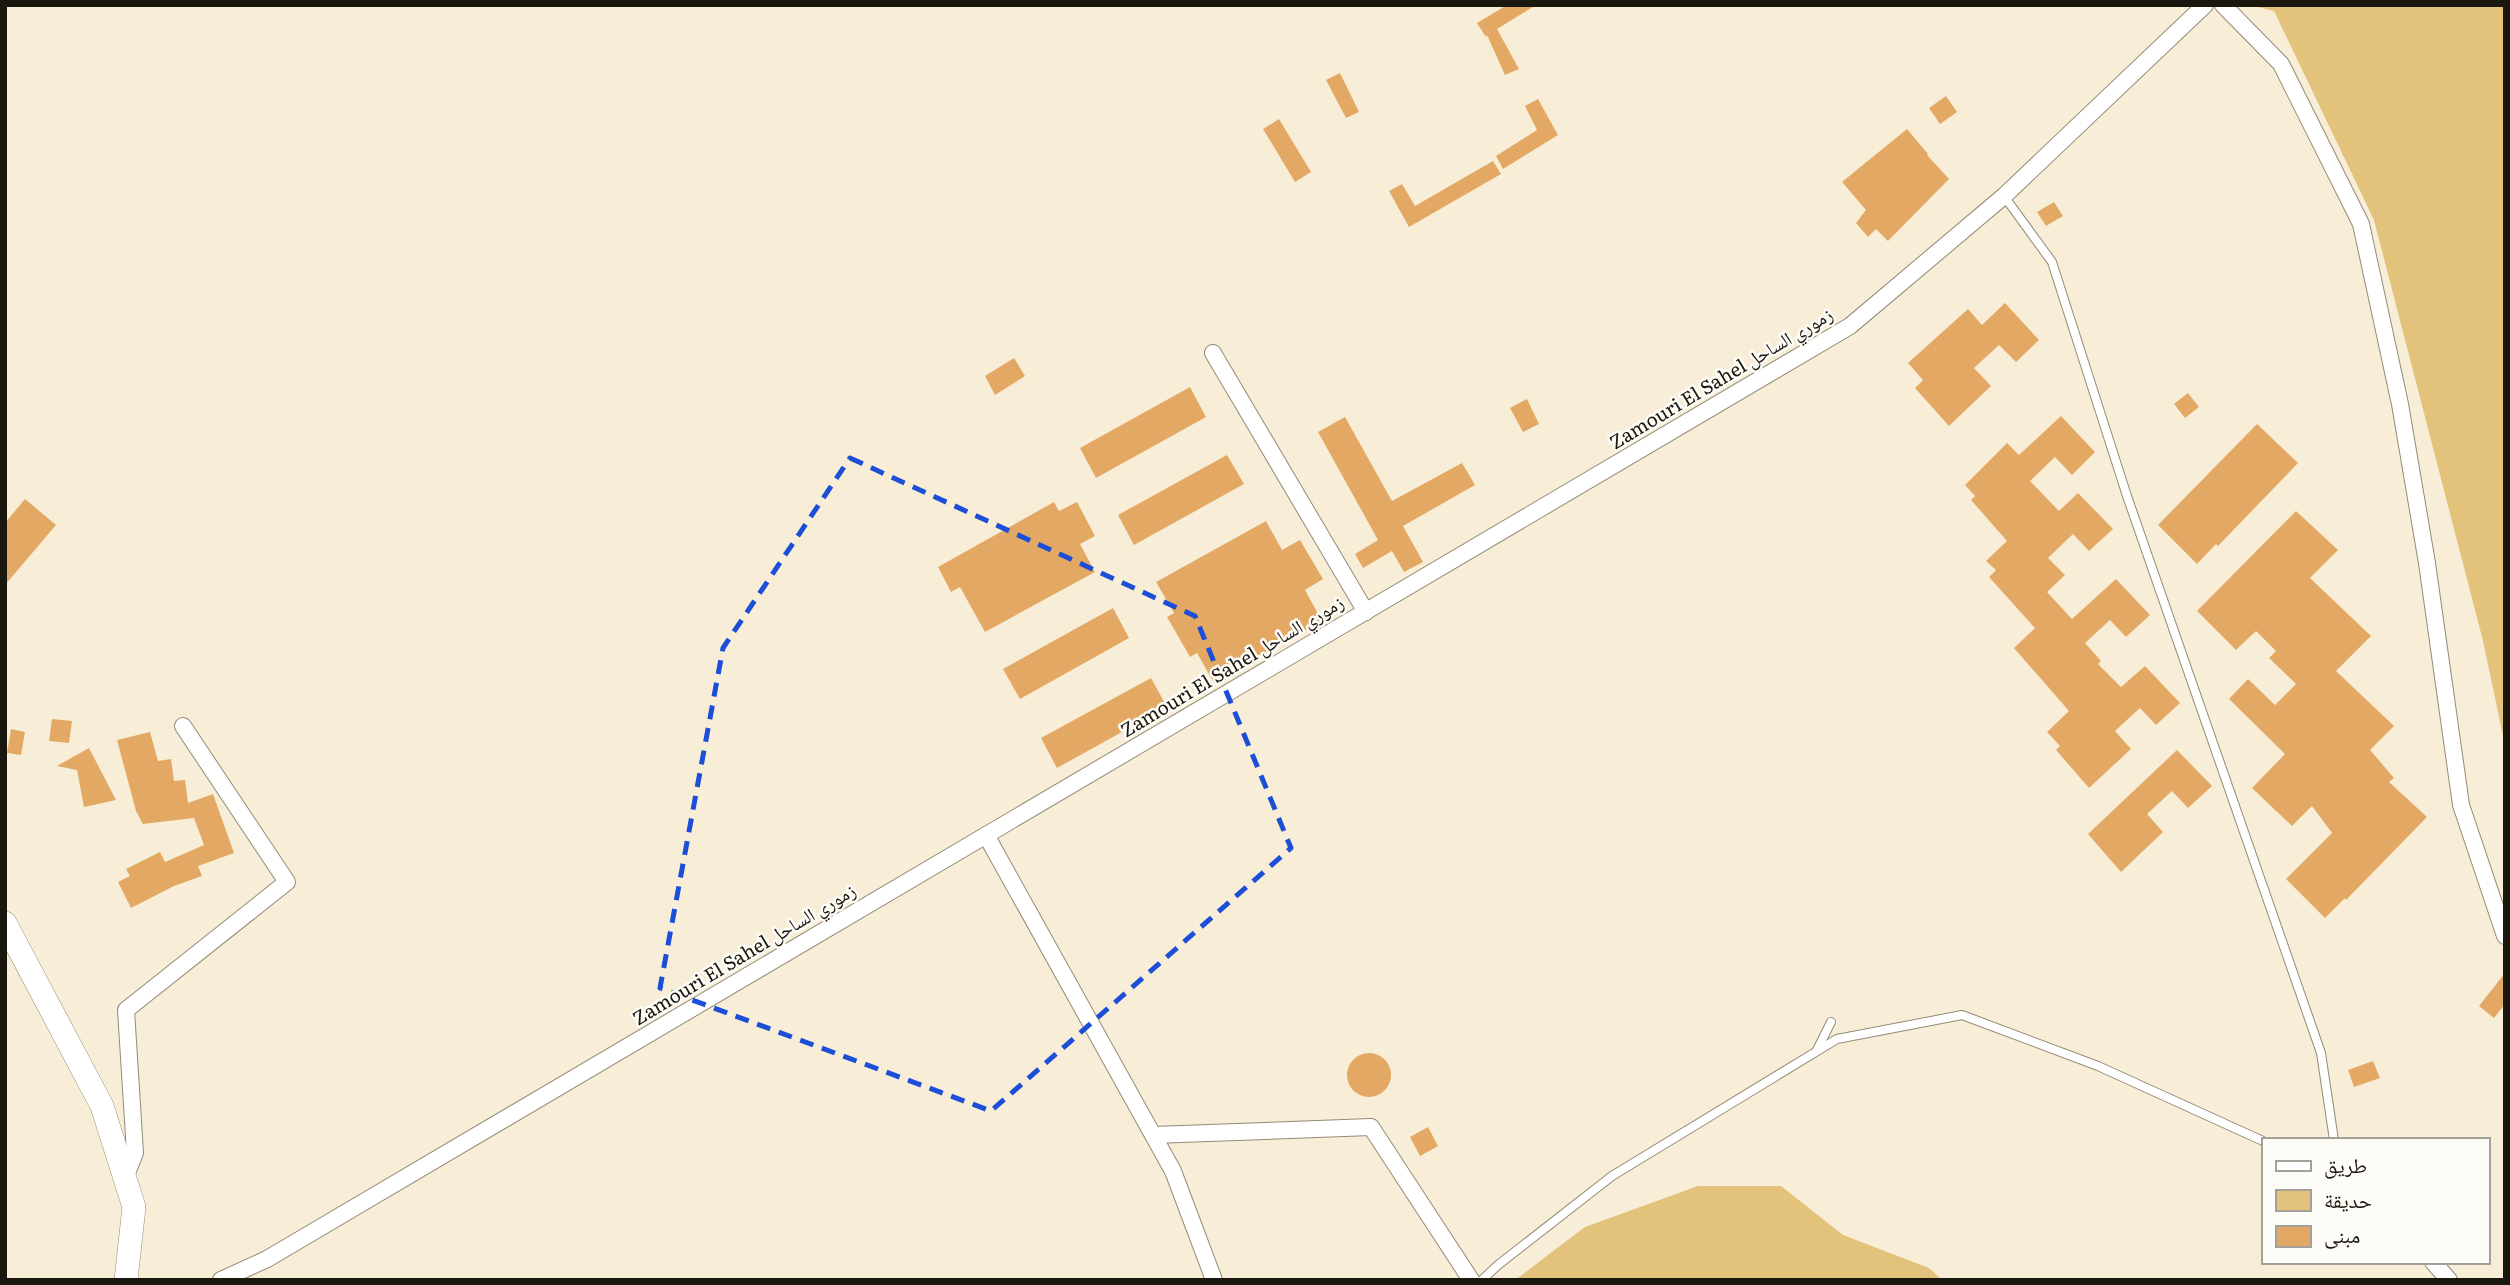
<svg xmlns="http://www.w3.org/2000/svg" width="2510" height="1285" viewBox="0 0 2510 1285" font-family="Literata,'Noto Naskh Arabic',serif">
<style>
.green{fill:#e3c27b}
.building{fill:#e3a964}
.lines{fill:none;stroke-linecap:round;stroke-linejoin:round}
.lane-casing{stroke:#948a76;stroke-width:10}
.street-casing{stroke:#948a76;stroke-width:18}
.secondary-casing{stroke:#948a76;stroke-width:24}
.lane{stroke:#fff;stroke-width:8}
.street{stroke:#fff;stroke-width:16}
.secondary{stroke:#fff;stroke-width:23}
.marked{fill:none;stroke:#1d4ed8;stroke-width:5;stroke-dasharray:14 9;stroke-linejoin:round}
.labels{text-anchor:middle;stroke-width:5;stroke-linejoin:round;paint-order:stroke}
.street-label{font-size:19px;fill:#1a170f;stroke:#fefcf7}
</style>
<rect width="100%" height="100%" fill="#f8eed8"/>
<g class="green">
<polygon points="2250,5 2505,5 2505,745 2483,641 2374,220 2274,11"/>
<polygon points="1698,1186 1781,1186 1843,1235 1929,1268 1942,1280 1515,1280 1585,1227"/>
</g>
<g class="building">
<polygon points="1507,5 1536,5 1497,29 1519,69 1505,75 1487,35 1486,37 1477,23"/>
<polygon points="1340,73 1359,112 1346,118 1326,80"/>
<polygon points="1946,96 1957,112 1940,124 1929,108"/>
<polygon points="1538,99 1558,135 1503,169 1496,156 1537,130 1525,106"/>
<polygon points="1279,119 1311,172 1295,182 1263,129"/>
<polygon points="1907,129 1928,154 1927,155 1949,179 1888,241 1876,229 1868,237 1856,223 1866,210 1842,182"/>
<polygon points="1493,161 1501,174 1409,227 1389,191 1402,184 1415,206"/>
<polygon points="2054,202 2063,216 2046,226 2037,212"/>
<polygon points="2005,303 2039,340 2016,362 1999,345 1974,368 1991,386 1949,426 1915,388 1923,380 1908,363 1968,309 1982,325"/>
<polygon points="1014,358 1025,376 995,395 985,376"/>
<polygon points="1190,387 1206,417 1096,478 1080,448"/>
<polygon points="2188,393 2199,407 2185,418 2174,404"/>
<polygon points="1527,399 1539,424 1523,432 1510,408"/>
<polygon points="2061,416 2095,452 2072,475 2055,457 2030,481 2059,511 2078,493 2113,529 2089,551 2073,534 2048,558 2065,575 2047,592 2072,619 2116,579 2150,615 2126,637 2110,620 2085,643 2101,661 2098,664 2121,687 2145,666 2180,703 2156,725 2140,708 2115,731 2131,749 2089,788 2056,750 2060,746 2047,732 2069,711 2014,648 2035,628 1989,577 1996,570 1986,561 2007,541 1971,500 1975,496 1965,485 2007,443 2019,455"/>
<polygon points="1345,417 1392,501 1462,463 1475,485 1403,526 1423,562 1404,572 1392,551 1363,568 1355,554 1378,540 1318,432"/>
<polygon points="2257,424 2298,463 2218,546 2216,544 2197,564 2158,525"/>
<polygon points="1227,455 1244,484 1134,545 1118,515"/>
<polygon points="25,499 56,525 5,585 5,523"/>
<polygon points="1054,502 1059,511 1077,502 1095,536 1080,544 1095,572 985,632 960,587 951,592 938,567"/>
<polygon points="2296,511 2338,550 2310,578 2371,636 2336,671 2394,726 2370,750 2394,778 2389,782 2427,817 2346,900 2345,898 2325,918 2286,879 2332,833 2312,806 2292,826 2252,788 2285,754 2229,699 2248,679 2275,705 2296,684 2269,658 2276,651 2256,631 2236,650 2197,611"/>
<polygon points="1266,521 1282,550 1300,540 1323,579 1305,590 1322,621 1213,681 1197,653 1190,657 1167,617 1174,613 1156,582"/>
<polygon points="1113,608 1129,638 1020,699 1003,669"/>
<polygon points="1151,678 1167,707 1057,768 1041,738"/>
<polygon points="52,719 72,721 69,743 49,741"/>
<polygon points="11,729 25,732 21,755 7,753"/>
<polygon points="150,732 158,761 171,759 174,781 185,780 188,803 213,794 234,853 198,866 202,876 174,886 131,908 118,882 130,876 126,869 160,852 165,862 204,845 194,818 143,824 136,811 117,740"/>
<polygon points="89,748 116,800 84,807 77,770 57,766"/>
<polygon points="2177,750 2212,786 2188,808 2172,791 2147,814 2163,832 2121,872 2088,834"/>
<polygon points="2505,973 2505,1004 2494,1018 2479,1006"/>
<circle cx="1369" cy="1075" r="22"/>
<polygon points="2373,1061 2380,1078 2354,1087 2348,1070"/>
<polygon points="1428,1127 1438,1146 1420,1156 1410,1137"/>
</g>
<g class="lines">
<g class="lane-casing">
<g id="lane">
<polyline points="2004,196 2052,262 2127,496 2321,1053 2334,1140"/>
<polyline points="1817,1050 1831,1022"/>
<polyline points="1482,1280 1498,1265 1612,1176 1837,1039 1962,1015 2098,1066 2263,1141"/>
</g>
</g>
<g class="street-casing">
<g id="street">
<polyline points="2223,5 2281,64 2361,224 2400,404 2427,563 2461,805 2505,936"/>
<polyline points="1213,353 1366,612"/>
<polyline points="986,835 1173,1171 1214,1280"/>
<polyline points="1153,1135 1371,1127 1471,1280"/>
<polyline points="125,1178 135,1153 126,1010 287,882 183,726"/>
<polyline points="2433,1262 2449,1280"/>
<polyline points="221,1280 267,1259 1850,326 2004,196 2205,5"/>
</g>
</g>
<g class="secondary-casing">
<polyline id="secondary" points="5,923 102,1106 134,1207 126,1280"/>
</g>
<use href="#lane" class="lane"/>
<use href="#street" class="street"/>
<use href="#secondary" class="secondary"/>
</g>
<path class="marked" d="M850 458 1195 616 1291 848 991 1111 660 988 723 648Z"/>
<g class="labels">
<g class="street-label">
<text transform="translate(1721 378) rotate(-31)" y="7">Zamouri El Sahel زموري الساحل</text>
<text transform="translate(1232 666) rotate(-31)" y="7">Zamouri El Sahel زموري الساحل</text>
<text transform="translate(744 954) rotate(-31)" y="7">Zamouri El Sahel زموري الساحل</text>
</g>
</g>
<rect width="2510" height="1285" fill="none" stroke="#1a170f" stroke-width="14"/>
<rect x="2262" y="1138" width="228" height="126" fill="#fefcf7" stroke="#a3a09a" stroke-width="2"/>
<rect x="2276" y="1161" width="35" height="10" fill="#ffffff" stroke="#a3a09a" stroke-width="2"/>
<text x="2324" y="1173" font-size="21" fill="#1a170f">طريق</text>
<rect x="2276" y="1190" width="35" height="21" fill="#e3c27b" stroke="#a3a09a" stroke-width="2"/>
<text x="2324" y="1208" font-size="21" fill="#1a170f">حديقة</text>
<rect x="2276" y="1226" width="35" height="21" fill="#e3a964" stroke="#a3a09a" stroke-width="2"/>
<text x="2324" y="1243" font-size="21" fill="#1a170f">مبنى</text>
</svg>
